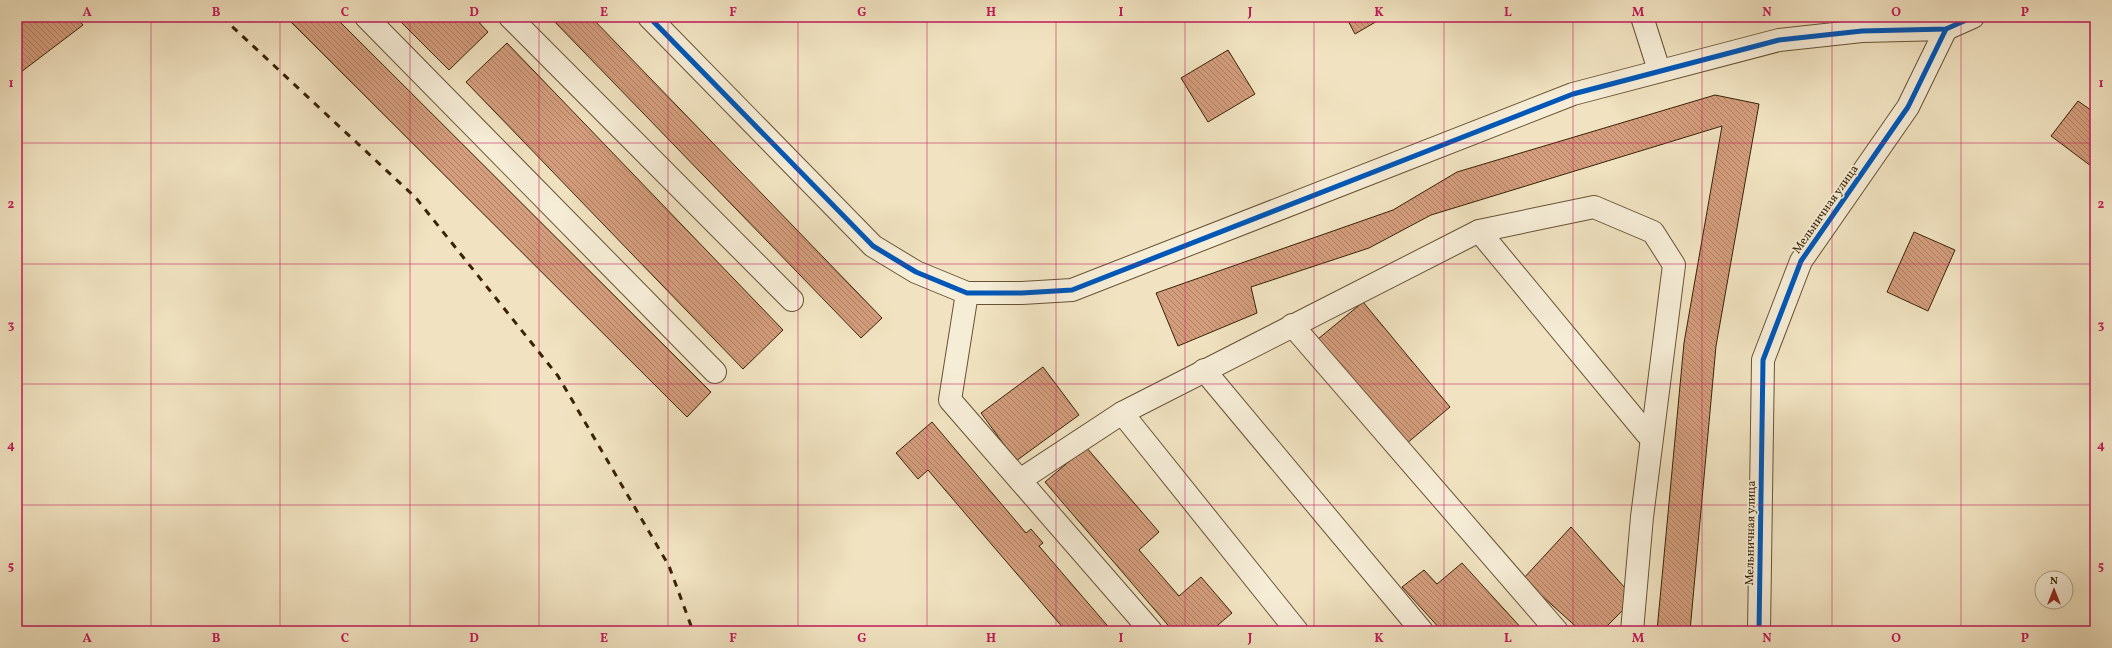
<svg xmlns="http://www.w3.org/2000/svg" width="2112" height="648" viewBox="0 0 2112 648" font-family="Vollkorn,serif">
<style>
.building{fill:url(#building-back-hatch);stroke:#392304}
.lines{fill:none;stroke-linecap:round;stroke-linejoin:round}
.minor-casing{stroke:#675333;stroke-width:24}
.minor{stroke:#f6edd7;stroke-width:22}
.rail{stroke:#392304;stroke-width:3;stroke-dasharray:7 7;stroke-linecap:butt}
.cycleway-casing{stroke:#f6edd7;stroke-width:8}
.cycleway{stroke:#0057b8;stroke-width:5}
.grid{fill:none;stroke:#c2185b;stroke-width:1;stroke-opacity:0.55}
.labels{text-anchor:middle;stroke-width:3.5;stroke-linejoin:round;paint-order:stroke}
.street-label{font-size:12px;fill:#392304;stroke:#f6edd7}
.neatline{fill:none;stroke:#c2185b;stroke-width:1.5}
.grid-label{font-size:13px;text-anchor:middle;font-weight:bold;fill:#c2185b}
</style>
<defs>
<pattern id="building-back-hatch" width="6" height="6" patternUnits="userSpaceOnUse"><rect width="6" height="6" fill="#d49d7d"/><path d="M-1 5l2 2M0 0l6 6M5-1l2 2" fill="none" stroke="#ad8064"/></pattern>
</defs>
<rect width="100%" height="100%" fill="#f1e3c1"/>
<filter id="stains"><feTurbulence type="fractalNoise" baseFrequency=".005" numOctaves="4"/><feColorMatrix values="0 0 0 0 .2 0 0 0 0 .09 0 0 0 0 .02 0 0 0 .5 -.17"/></filter>
<radialGradient id="worn" r=".72"><stop offset=".6" stop-color="#630" stop-opacity="0"/><stop offset="1" stop-color="#630" stop-opacity=".3"/></radialGradient>
<g class="building">
<polygon points="17,17 76,17 83,25 17,75"/>
<polygon points="286,17 335,17 711,392 687,417"/>
<polygon points="396,17 474,17 488,32 449,70"/>
<polygon points="550,17 591,17 882,318 861,338"/>
<polygon points="1346,17 1384,17 1355,34"/>
<polygon points="507,43 783,330 743,369 466,82"/>
<polygon points="1228,50 1255,94 1208,122 1181,78"/>
<polygon points="1715,95 1759,104 1716,346 1690,631 1657,631 1684,343 1722,126 1431,215 1369,248 1251,287 1257,313 1178,346 1156,293 1393,210 1457,172"/>
<polygon points="2078,101 2095,113 2095,169 2051,136"/>
<polygon points="1914,232 1955,250 1928,311 1887,292"/>
<polygon points="1363,302 1450,407 1406,444 1318,339"/>
<polygon points="1043,367 1079,415 1016,461 981,413"/>
<polygon points="932,422 1026,533 1031,529 1043,543 1039,546 1112,631 1062,631 1064,629 928,470 918,479 896,453"/>
<polygon points="1086,447 1159,532 1139,550 1179,596 1201,577 1232,613 1211,631 1173,631 1045,482"/>
<polygon points="1571,527 1625,588 1627,606 1602,631 1581,631 1523,579"/>
<polygon points="1462,563 1524,631 1442,631 1402,587 1424,570 1437,584"/>
</g>
<g class="lines">
<g class="minor-casing">
<g id="minor">
<polyline points="366,17 715,372"/>
<polyline points="510,17 792,300"/>
<polyline points="649,17 873,246 916,272 967,293 1022,293 1072,290 1573,94 1779,40 1862,31 1946,29 1973,17"/>
<polyline points="1642,17 1659,70"/>
<polyline points="1479,231 1647,434"/>
<polyline points="967,293 950,400 1151,631"/>
<polyline points="1292,325 1557,631"/>
<polyline points="1204,370 1422,631"/>
<polyline points="1122,413 1297,631"/>
<polyline points="1020,480 1122,413 1479,231 1594,207 1653,232 1674,265 1642,517 1632,631"/>
<polyline points="1759,631 1763,360 1801,261 1908,107 1946,29"/>
</g>
</g>
<use href="#minor" class="minor"/>
<polyline class="rail" points="222,17 416,198 558,376 669,566 693,631"/>
<g class="cycleway-casing">
<g id="cycleway">
<polyline points="649,17 873,246 916,272 967,293 1022,293 1072,290 1573,94 1779,40 1862,31 1946,29 1973,17"/>
<polyline points="1759,631 1763,360 1801,261 1908,107 1946,29"/>
</g>
</g>
<use href="#cycleway" class="cycleway"/>
</g>
<path class="grid" d="M151 17V631M280 17V631M410 17V631M539 17V631M668 17V631M798 17V631M927 17V631M1056 17V631M1185 17V631M1314 17V631M1444 17V631M1573 17V631M1702 17V631M1832 17V631M1961 17V631M17 143H2095M17 264H2095M17 384H2095M17 505H2095"/>
<g class="labels">
<g class="street-label">
<text transform="translate(1825 209) rotate(-55)" y="4">Мельничная улица</text>
<text transform="translate(1750 533) rotate(-89)" y="4">Мельничная улица</text>
</g>
</g>
<rect width="2112" height="648" fill="none" stroke="#f1e3c1" stroke-width="44"/>
<g transform="translate(2054 590)"><circle r="19" fill="#f6edd7" stroke="#aa9c83"/>
<path d="M0-3L7 15L0 10L-7 15Z" fill="#8f2418"/>
<text y="-6" font-size="11" font-weight="bold" text-anchor="middle" fill="#392304">N</text>
</g>
<rect x="22" y="22" width="2068" height="604" class="neatline"/>
<g class="grid-label">
<text x="87" y="16">A</text>
<text x="216" y="16">B</text>
<text x="345" y="16">C</text>
<text x="474" y="16">D</text>
<text x="604" y="16">E</text>
<text x="733" y="16">F</text>
<text x="862" y="16">G</text>
<text x="991" y="16">H</text>
<text x="1121" y="16">I</text>
<text x="1250" y="16">J</text>
<text x="1379" y="16">K</text>
<text x="1508" y="16">L</text>
<text x="1638" y="16">M</text>
<text x="1767" y="16">N</text>
<text x="1896" y="16">O</text>
<text x="2025" y="16">P</text>
<text x="11" y="87">1</text>
<text x="2101" y="87">1</text>
<text x="11" y="208">2</text>
<text x="2101" y="208">2</text>
<text x="11" y="329">3</text>
<text x="2101" y="329">3</text>
<text x="11" y="449">4</text>
<text x="2101" y="449">4</text>
<text x="11" y="570">5</text>
<text x="2101" y="570">5</text>
<text x="87" y="642">A</text>
<text x="216" y="642">B</text>
<text x="345" y="642">C</text>
<text x="474" y="642">D</text>
<text x="604" y="642">E</text>
<text x="733" y="642">F</text>
<text x="862" y="642">G</text>
<text x="991" y="642">H</text>
<text x="1121" y="642">I</text>
<text x="1250" y="642">J</text>
<text x="1379" y="642">K</text>
<text x="1508" y="642">L</text>
<text x="1638" y="642">M</text>
<text x="1767" y="642">N</text>
<text x="1896" y="642">O</text>
<text x="2025" y="642">P</text>
</g>
<rect width="100%" height="100%" filter="url(#stains)"/>
<rect width="100%" height="100%" fill="url(#worn)"/>
</svg>
